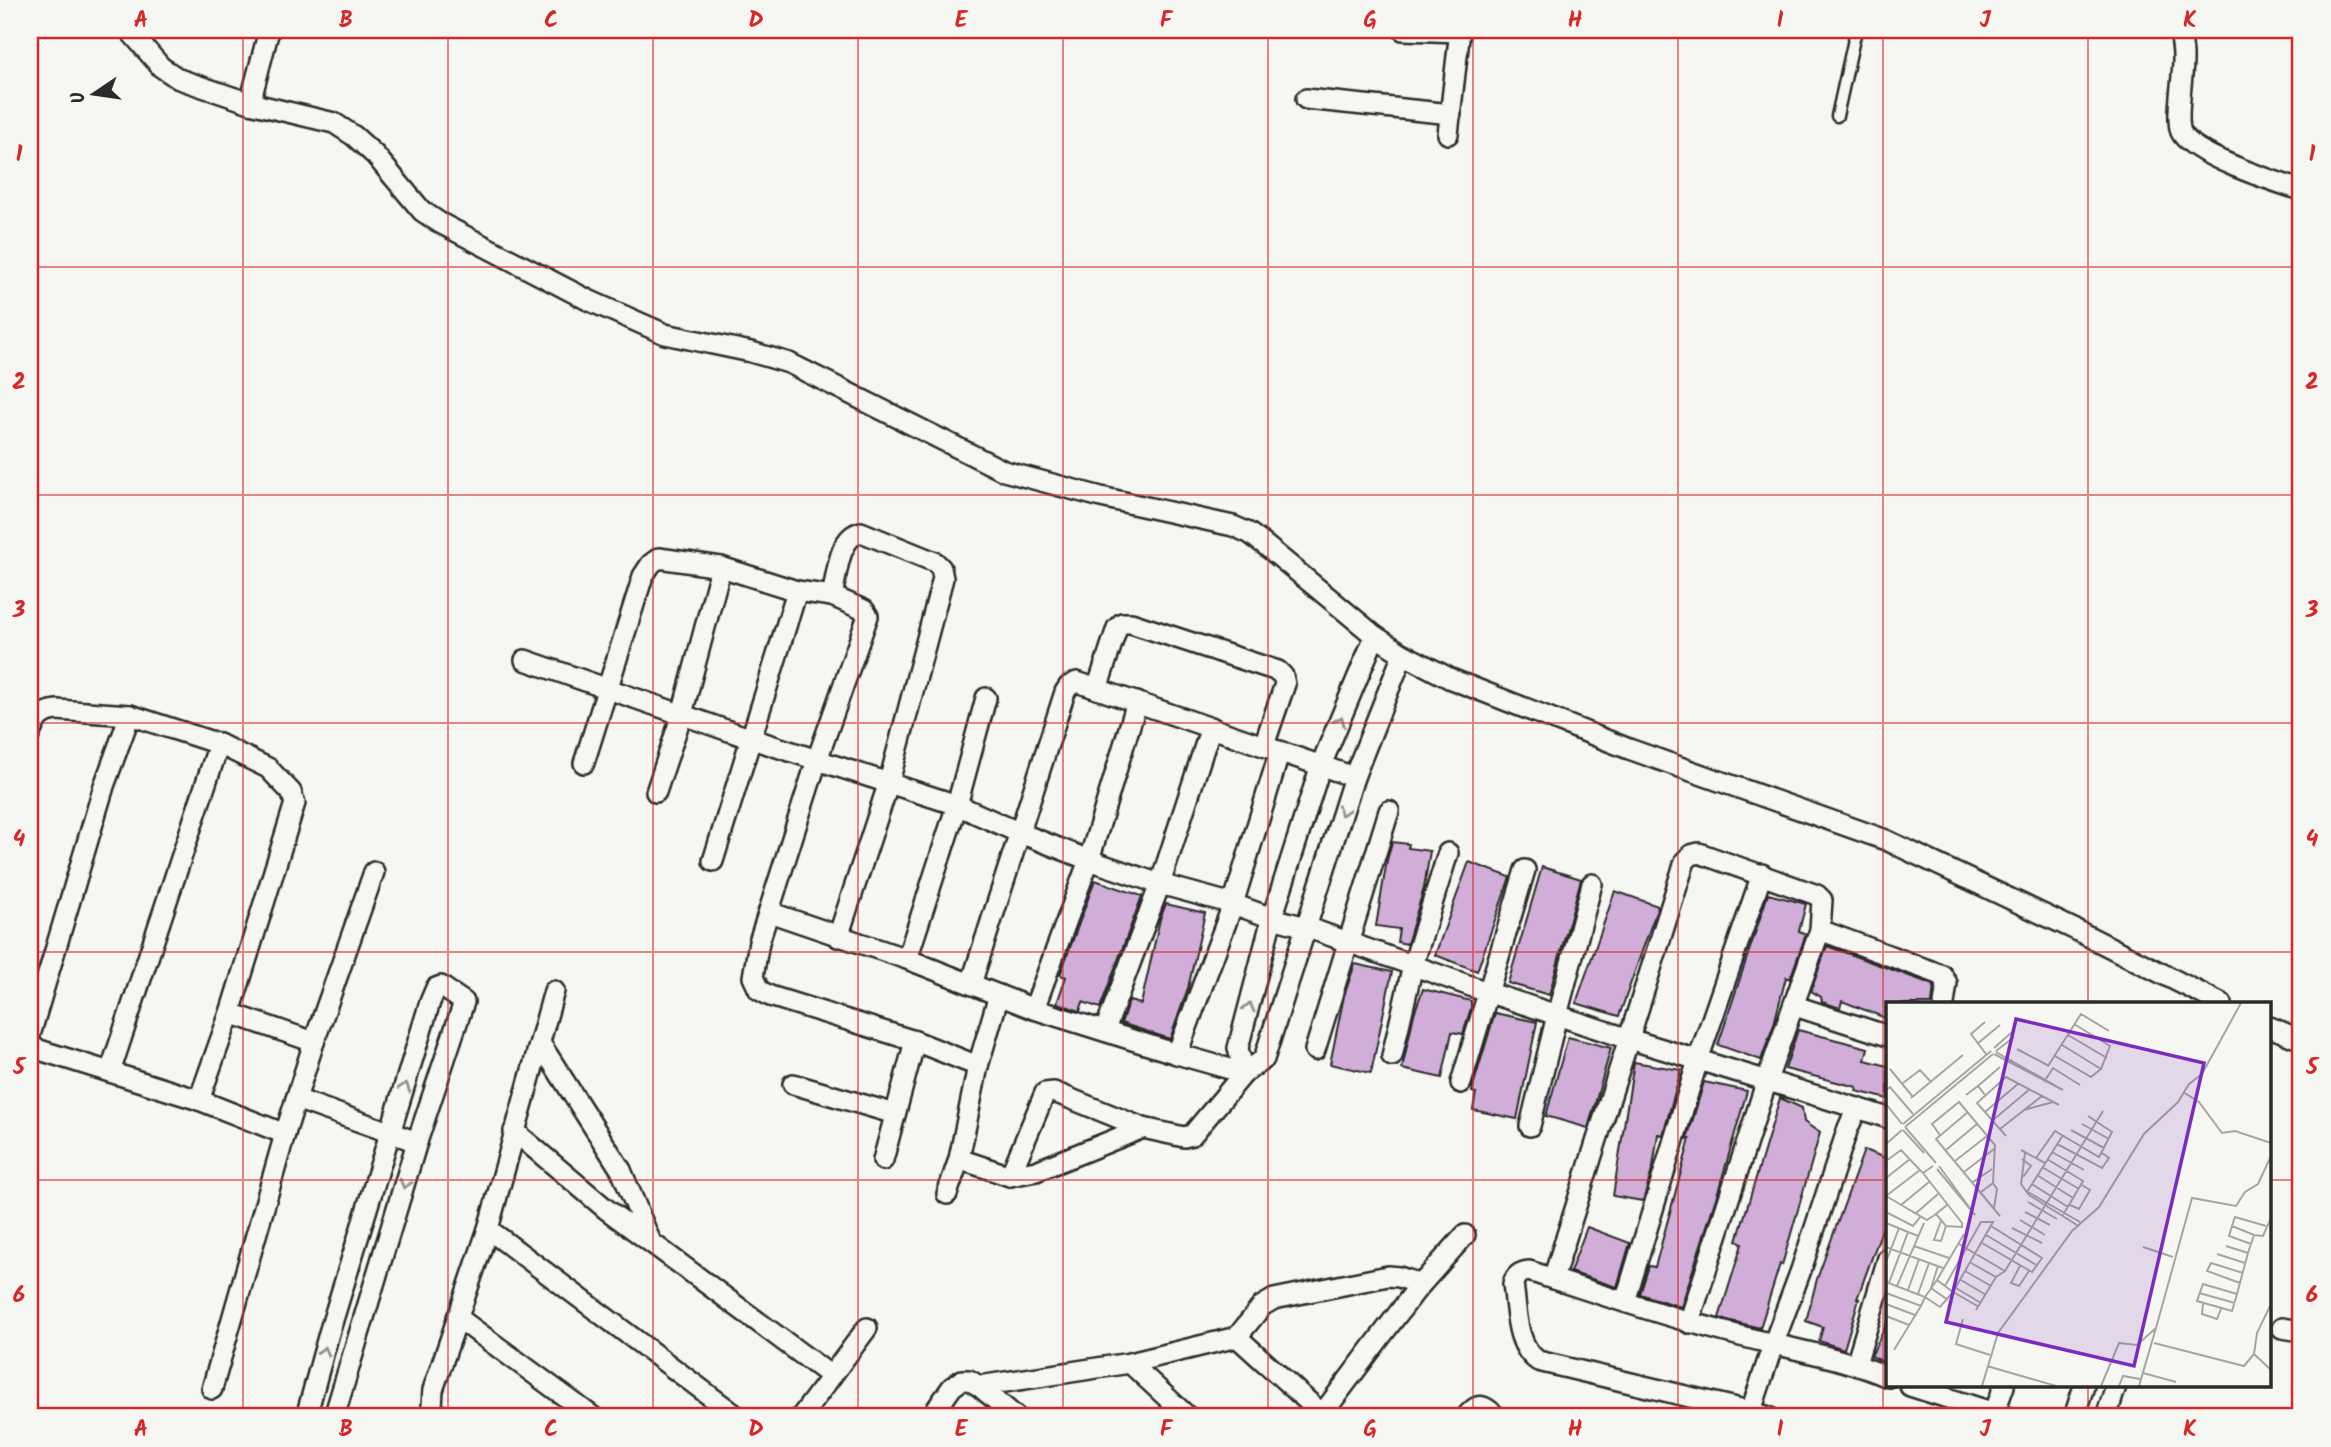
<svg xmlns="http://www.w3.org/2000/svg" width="2331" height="1447" viewBox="0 0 2331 1447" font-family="Kalam,sans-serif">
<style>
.building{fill:#d1aed8;stroke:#2b2b2b;stroke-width:2}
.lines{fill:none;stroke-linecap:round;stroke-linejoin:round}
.service-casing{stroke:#2b2b2b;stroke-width:15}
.minor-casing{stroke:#2b2b2b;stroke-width:24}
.service{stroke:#f6f6f2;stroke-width:10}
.minor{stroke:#f6f6f2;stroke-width:19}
.oneway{stroke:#90908e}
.grid{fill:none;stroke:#d62828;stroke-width:2;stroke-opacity:0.55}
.inset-road{fill:none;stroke:#a5a5a2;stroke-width:2}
.view{fill:#7b2cbf;fill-opacity:0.15;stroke:#7b2cbf;stroke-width:3.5}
.inset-edge{fill:none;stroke:#2b2b2b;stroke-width:3.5}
.neatline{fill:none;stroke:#d62828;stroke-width:2.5}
.grid-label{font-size:23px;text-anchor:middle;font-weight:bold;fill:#d62828}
</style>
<rect width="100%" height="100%" fill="#f6f6f2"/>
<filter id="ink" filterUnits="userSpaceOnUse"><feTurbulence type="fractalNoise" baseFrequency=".0143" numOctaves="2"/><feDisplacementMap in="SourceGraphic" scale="14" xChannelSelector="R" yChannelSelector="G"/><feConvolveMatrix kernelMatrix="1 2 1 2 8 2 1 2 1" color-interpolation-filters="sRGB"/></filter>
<g filter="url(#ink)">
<g class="building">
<polygon points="1392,842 1409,844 1408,848 1430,851 1424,888 1407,944 1397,942 1399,929 1376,926 1387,860"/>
<polygon points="1469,862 1510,877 1477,971 1435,955"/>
<polygon points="1542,867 1581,879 1549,995 1508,983"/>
<polygon points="1095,880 1142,896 1100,1008 1083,1002 1080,1011 1057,1003 1066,977 1060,975"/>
<polygon points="1615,891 1658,906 1619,1016 1576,1003"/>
<polygon points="1768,894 1806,904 1799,931 1806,934 1790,979 1786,977 1774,1024 1761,1060 1718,1045"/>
<polygon points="1166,904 1205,913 1188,988 1170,1039 1121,1023 1129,1001 1141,1004 1160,919"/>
<polygon points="1827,946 1934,985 1932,1004 1888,1004 1888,1019 1842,1001 1840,1008 1822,1002 1821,997 1811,991"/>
<polygon points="1355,964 1392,972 1371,1073 1330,1064 1344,996"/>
<polygon points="1423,989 1471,1001 1471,1008 1463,1034 1452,1032 1442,1078 1402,1069 1414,1014"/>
<polygon points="1495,1013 1537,1022 1517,1119 1473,1110 1476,1093 1472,1092 1474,1083"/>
<polygon points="1798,1030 1868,1048 1865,1060 1888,1066 1888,1099 1856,1091 1857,1087 1785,1069"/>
<polygon points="1568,1037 1611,1048 1588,1128 1546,1116"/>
<polygon points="1634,1062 1681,1070 1663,1135 1658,1134 1653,1167 1643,1201 1613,1196"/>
<polygon points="1704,1082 1747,1091 1721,1182 1681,1307 1640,1294 1649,1266 1655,1267 1690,1139 1687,1139"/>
<polygon points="1780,1098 1802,1108 1804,1122 1820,1133 1782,1265 1780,1264 1760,1328 1719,1318 1742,1244 1737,1241"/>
<polygon points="1864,1150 1888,1159 1888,1213 1857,1299 1859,1299 1844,1349 1819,1341 1823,1327 1806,1321 1817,1279"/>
<polygon points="1587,1227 1630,1243 1617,1287 1570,1272"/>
<polygon points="1888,1321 1888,1364 1871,1356"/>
</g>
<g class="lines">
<g class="service-casing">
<polyline id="service" points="1837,116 1856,30"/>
</g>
<g class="minor-casing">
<g id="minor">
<polyline points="129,30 161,67 179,79 250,103 334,123 354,136 375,155 422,211 440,223 588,300 665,334 751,352 789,363 1004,471 1101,497 1233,526 1249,533 1265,545 1375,636 1403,654 1451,679 1629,749 1886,840 2076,930 2222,1004"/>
<polyline points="1403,30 1460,32"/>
<path d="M2180 30C2181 39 2183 48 2183 56 2184 74 2175 117 2181 132 2191 155 2276 182 2301 190"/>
<polyline points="1306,99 1451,114"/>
<polyline points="250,103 269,30"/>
<polyline points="1448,134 1460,30"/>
<path d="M832 596C837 576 838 537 861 532L935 562 941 568 943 578 889 782 838 937"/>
<polyline points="525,660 752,739 957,805 1020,833 1089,860 1160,884 1233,904 1272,918 1306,927 1487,992 1629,1039 1857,1108 1848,1128 1801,1270 1773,1345 1749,1417"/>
<polyline points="1097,689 1117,628 1122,623 1131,623 1278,671 1283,676 1285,684 1264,745"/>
<path d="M30 734C36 719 39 712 57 710L130 715 219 744 268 768 291 792 295 803 230 1013 199 1100"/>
<polyline points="584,763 643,576 651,564 659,558 721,567 797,591 832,596 864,610 868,616 817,760 759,942 753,977 759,990 770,996 915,1041 978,1066"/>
<polyline points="656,792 682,714 721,567"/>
<polyline points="713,861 797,591"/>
<polyline points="374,872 314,1042 296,1099 417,1142"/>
<polyline points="769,912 907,959 1034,1009 1177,1054 1244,1073"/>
<polyline points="1820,930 1942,975 1947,983 1944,1004"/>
<polyline points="907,959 957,805 986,698"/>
<polyline points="971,984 1065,692 1069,686 1077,682 1354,777"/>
<polyline points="1795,1006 1888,1036"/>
<polyline points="1034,1009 1089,860 1137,702"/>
<polyline points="230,1013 314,1042"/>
<polyline points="2270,1027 2301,1040"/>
<polyline points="1105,1030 1160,884 1211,727"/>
<polyline points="30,1035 104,786 130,715"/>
<polyline points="540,1043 621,1170 650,1240"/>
<polyline points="30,1047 199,1100 285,1134"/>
<polyline points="1315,1050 1389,811"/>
<polyline points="1177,1054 1233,904 1280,751"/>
<polyline points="1392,1056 1413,965 1448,853"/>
<polyline points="110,1072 219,744"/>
<polyline points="1244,1073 1238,1048 1272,918 1321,765 1375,636"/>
<polyline points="1461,1083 1525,870"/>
<polyline points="793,1084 895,1114"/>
<polyline points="1857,1108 1888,1118"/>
<polyline points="1530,1126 1557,1015 1592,884"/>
<polyline points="514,1131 606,1209 831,1376"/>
<polyline points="959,1159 1010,1176 1036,1171 1143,1128 1184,1137 1192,1135 1244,1073 1264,1059 1354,777 1403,654"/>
<polyline points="883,1160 915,1041"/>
<polyline points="1010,1176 1045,1093 1054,1092 1143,1128"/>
<polyline points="947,1194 959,1159 978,1066 999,995"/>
<polyline points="488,1229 738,1417"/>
<polyline points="1553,1279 1685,861 1691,855 1699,853 1817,895 1822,900 1820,930 1767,1080 1689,1323"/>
<polyline points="1625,1302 1698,1060 1762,874"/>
<polyline points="457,1317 593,1417"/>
<polyline points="2282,1328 2301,1331"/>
<polyline points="1237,1337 1262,1306 1274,1299 1388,1276 1399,1277 1411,1281 1416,1290"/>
<polyline points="1130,1363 1188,1417"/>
<polyline points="1856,1364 1888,1258"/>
<polyline points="979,1386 1016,1417"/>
<polyline points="1910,1386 2007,1417"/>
<polyline points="212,1389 285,1134 296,1099"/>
<polyline points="1994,1414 2004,1386"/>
<polyline points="306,1417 329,1333 430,1002 436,988 441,986 461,1000 464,1002 462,1008 417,1142 334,1417"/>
<polyline points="438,1417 432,1406 433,1390 488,1229 554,991"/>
<polyline points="801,1417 867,1328"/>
<polyline points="931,1417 952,1387 962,1380 969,1380 979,1386 1130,1363 1237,1337 1322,1414"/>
<polyline points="1320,1417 1416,1290 1465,1235"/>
<path d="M1466 1417C1479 1401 1483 1405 1497 1417"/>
<path d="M1769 1417 1749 1411 1538 1361C1515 1345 1517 1309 1513 1284 1515 1276 1520 1272 1529 1271 1596 1293 1664 1316 1733 1334 1785 1348 1839 1356 1888 1377"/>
<polyline points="2074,1417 2084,1386"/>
<polyline points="2106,1417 2116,1386"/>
</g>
</g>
<use href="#service" class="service"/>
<use href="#minor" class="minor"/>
</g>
<defs><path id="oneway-chevron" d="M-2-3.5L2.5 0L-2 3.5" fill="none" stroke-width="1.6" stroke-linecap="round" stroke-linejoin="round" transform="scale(1.75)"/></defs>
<g class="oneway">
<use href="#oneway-chevron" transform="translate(1340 721) rotate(-67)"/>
<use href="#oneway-chevron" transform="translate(1343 811) rotate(108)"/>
<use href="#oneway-chevron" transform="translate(1249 1007) rotate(-75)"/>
<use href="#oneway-chevron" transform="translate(405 1087) rotate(-72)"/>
<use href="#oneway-chevron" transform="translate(405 1184) rotate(106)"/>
<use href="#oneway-chevron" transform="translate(324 1351) rotate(-75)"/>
</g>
</g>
<path class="grid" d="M243 30V1417M448 30V1417M653 30V1417M858 30V1417M1063 30V1417M1268 30V1417M1473 30V1417M1678 30V1417M1883 30V1417M2088 30V1004M30 267H2301M30 495H2301M30 723H2301M30 952H2301M30 1180H1888M2270 1180H2301M2088 1386V1417"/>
<g transform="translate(1886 1002)">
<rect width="385" height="385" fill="#f6f6f2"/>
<path class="inset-road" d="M99 20 85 32 100 52M182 33 221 56M91 42 114 23M176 43 215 67M108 46 125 31M131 47 163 64M110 49 128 35M108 52 177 88 110 50M169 54 205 75 215 67 224 44 188 22M162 64 195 12 223 29M4 67 27 95M158 80 167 66 194 83M17 81 34 68 45 80M92 84 114 65M0 88 4 85 27 112M297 90 313 100 336 131 349 129 385 141M80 93 92 84 99 93M25 96 77 53M0 102 16 122M138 108 167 100M82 110 50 137 114 214M99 110 133 81M107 118 144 87M17 122 105 49M196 122 223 137M19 125 107 52M19 125 50 161M114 127 156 94M17 128 38 151M185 128 218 146M54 133 46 122 73 100 109 143 107 181 95 190M120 134 91 101 120 75 173 103M0 142 16 128M171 142 216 166 223 156 216 151M60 148 91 122M135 148 159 161M166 150 198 168M139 151 135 182 143 193 191 223M150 156 169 129 213 155 226 130 202 114M136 157 145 164 137 175M161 157 197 179 177 213M0 159 15 148 34 168M69 159 101 134M156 165 193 187M51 167 89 213 53 164M78 170 108 147M37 171 76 221V225L60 224 50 212 61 203M151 173 187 196M0 176 24 157M87 180 106 167M107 181 111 187 108 206M146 182 182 205M141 190 177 133M142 190 194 220M0 194 34 168 37 171 47 164M0 194 41 218 50 212M142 200 171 217M15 203 43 180M184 203 193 207 204 188 196 183M0 210 27 224 35 214M139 210 164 223M29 212 52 192M134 218 159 233M55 219 48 238 55 239 60 224M0 221 32 234M346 224 343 234 365 242M126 226 156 241M100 233 152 264M368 233 346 224 349 215 380 224M96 241 146 270 156 256 105 224M73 242 119 269 217 109M28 244 63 256M340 244 362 251M0 245 5 247 13 226M257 245 287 255M331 252 359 261M0 260 5 247 57 266M85 261 110 275 119 269M52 264 45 286 62 298M134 264 125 281 133 284 143 269M79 269 105 284M51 278 39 295 54 305 67 290 93 305M75 278 100 293M0 280 39 295 35 304 0 291M3 281 22 230M354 281 321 269 325 261 357 271M11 284 38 221M59 284 95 220H107L67 290 51 278 78 232M70 286 95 301M22 288 33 257M313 291 349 301M32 292 43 261M351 292 317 282 311 299 346 309 351 292 362 251 368 233 377 234 385 216M0 302 29 313M317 302 316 312 331 317 335 307M90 308 110 275M0 314 23 323M77 317 70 342 104 353M268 341 358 364 368 352 371 331 385 302M8 348 35 304M368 352 385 368M101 364 170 384M257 371 290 380M96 384 112 331 186 229 213 205 258 132 292 100 303 82 316 72 355 1M215 384 233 341 251 343 270 326 306 196 350 204 359 190 372 182 385 154M233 384 237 374 254 377M253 384 270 326"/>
<path class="view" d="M130 17 318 61 248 364 60 320Z"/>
<rect width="385" height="385" class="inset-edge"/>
</g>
<rect width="2331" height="1447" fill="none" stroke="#f6f6f2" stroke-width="77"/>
<g transform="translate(94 94) rotate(257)" stroke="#f6f6f2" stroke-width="5" paint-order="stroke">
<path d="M0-5L12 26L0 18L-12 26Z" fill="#2b2b2b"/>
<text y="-10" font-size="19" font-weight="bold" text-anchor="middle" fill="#2b2b2b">U</text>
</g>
<rect x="38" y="38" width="2254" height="1370" class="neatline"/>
<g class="grid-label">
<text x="141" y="27">A</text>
<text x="346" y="27">B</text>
<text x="551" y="27">C</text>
<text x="756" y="27">D</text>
<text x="961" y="27">E</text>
<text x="1166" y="27">F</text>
<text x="1370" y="27">G</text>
<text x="1575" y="27">H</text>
<text x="1780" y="27">I</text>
<text x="1985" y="27">J</text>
<text x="2190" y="27">K</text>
<text x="19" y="161">1</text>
<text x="2312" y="161">1</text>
<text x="19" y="389">2</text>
<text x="2312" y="389">2</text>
<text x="19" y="617">3</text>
<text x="2312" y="617">3</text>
<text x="19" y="846">4</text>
<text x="2312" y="846">4</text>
<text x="19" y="1074">5</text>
<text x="2312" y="1074">5</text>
<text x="19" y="1302">6</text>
<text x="2312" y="1302">6</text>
<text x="141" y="1436">A</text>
<text x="346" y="1436">B</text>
<text x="551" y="1436">C</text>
<text x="756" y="1436">D</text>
<text x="961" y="1436">E</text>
<text x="1166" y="1436">F</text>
<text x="1370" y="1436">G</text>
<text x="1575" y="1436">H</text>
<text x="1780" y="1436">I</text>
<text x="1985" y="1436">J</text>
<text x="2190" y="1436">K</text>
</g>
</svg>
